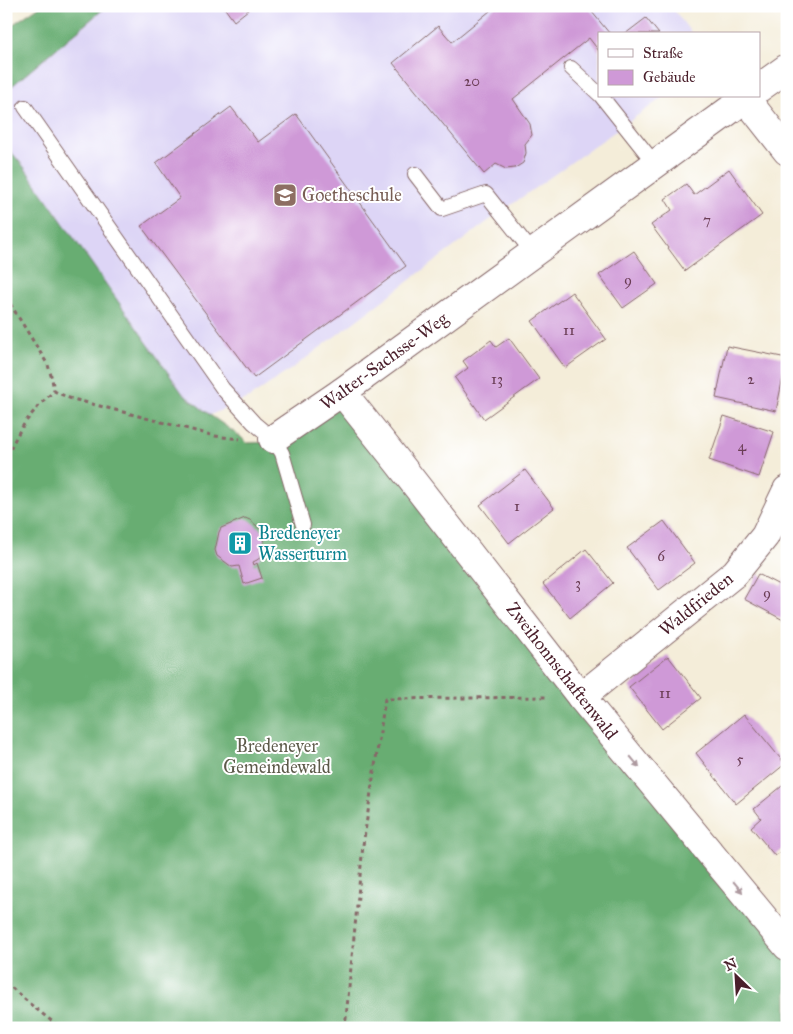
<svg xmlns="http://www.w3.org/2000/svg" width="793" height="1034" viewBox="0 0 793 1034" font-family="'IM FELL Great Primer',serif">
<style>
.built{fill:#ddd5f6}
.forest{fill:#67ad72;stroke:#58664e}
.building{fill:#cf99d7}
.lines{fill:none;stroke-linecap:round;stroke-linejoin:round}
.lane-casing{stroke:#866768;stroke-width:16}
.street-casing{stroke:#866768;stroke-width:30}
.path{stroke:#866768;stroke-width:3;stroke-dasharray:4 4;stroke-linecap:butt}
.lane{stroke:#fff;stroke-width:14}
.street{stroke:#fff;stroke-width:28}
.oneway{fill:#ae9aa0}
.labels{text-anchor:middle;stroke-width:4;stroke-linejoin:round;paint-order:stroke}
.number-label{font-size:15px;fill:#6b3e56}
.education-label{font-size:18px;fill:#785e54;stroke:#fff;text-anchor:start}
.street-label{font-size:18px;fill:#4a1f2b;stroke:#fff}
.culture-label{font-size:18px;fill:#0d838f;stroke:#fff;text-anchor:start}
.park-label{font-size:18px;fill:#5d5a4a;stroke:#fff}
</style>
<rect width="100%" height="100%" fill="#fff"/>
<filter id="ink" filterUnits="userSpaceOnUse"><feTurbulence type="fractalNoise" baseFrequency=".02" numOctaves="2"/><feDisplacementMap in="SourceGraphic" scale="10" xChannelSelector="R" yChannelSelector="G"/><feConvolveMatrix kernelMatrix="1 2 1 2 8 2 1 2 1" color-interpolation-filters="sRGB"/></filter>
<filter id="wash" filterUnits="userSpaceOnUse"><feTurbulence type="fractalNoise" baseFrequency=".0096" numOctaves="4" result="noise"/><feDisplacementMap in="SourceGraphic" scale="20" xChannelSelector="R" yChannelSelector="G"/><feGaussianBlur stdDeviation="1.12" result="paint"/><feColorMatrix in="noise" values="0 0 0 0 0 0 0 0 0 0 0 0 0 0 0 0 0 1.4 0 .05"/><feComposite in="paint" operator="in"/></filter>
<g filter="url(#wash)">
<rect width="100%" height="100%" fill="#f4edd9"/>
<polygon class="built" points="107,6 671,6 692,34 599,34 599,96 665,96 487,222 297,365 249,398 210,415 183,394 24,167 6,146 6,91"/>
<g class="forest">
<polygon points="40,6 107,6 6,91 6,29"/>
<polygon points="6,146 24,167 183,394 210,415 241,437 247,443 273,442 342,398 787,954 787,1028 6,1028"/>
</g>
<g id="blocks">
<g class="building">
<polygon points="223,6 253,6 234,21"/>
<polygon points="496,6 587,6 610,34 599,34 599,51 589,38 513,99 530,124 532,135 525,144 526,153 523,163 515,168 506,169 496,164 484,174 393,63 438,26 452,42"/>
<polygon points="646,18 659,34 625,34"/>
<polygon points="231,107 258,142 296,114 406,266 254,378 141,226 180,198 156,163"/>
<polygon points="729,169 762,215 685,271 651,225 672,210 665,199 686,184 694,195"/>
<polygon points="634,251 657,284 623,308 599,275"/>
<polygon points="572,292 606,339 565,368 532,321"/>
<polygon points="509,338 539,379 484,419 455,378 468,368 463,361 491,340 496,347"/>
<polygon points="727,346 787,358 776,411 716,398"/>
<polygon points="724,416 774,432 759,477 709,460"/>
<polygon points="525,470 554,508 509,543 480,505"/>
<polygon points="245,518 250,520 264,532 265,537 261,557 257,560 253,562 254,565 257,563 262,578 244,584 239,566 232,567 217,556 215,550 219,532 221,528"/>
<polygon points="664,521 695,563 659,590 627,548"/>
<polygon points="586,549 613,583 570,618 543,584"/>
<polygon points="758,574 781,586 787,575 787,622 744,599"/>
<polygon points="668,656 701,698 662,729 629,687"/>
<polygon points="744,714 785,764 736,804 696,753"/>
<polygon points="787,782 787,846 775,856 751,827 761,818 754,809"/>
</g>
</g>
</g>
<g filter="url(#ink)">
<use href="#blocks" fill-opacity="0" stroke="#866768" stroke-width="1"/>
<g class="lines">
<g class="lane-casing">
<g id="lane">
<polyline points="571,68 599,94"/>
<polyline points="601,96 655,164"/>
<polyline points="25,107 223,389 254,423 273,439 282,453 303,525"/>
<polyline points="415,174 442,209 486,194 533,253"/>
</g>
</g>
<g class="street-casing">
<g id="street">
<polyline points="759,88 787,68"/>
<polyline points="746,99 787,151"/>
<polyline points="342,392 397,461 581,697 787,946"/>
<polyline points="273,439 342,392 749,96"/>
<polyline points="581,697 735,573 765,536 787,490"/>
</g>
</g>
<g class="path">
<polyline points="6,297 48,365 52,379 54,391"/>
<path d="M6 464C13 434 32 411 54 391L69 398 215 436 240 439"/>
<path d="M6 982C23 999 42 1014 61 1028"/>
<polyline points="345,1028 363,845 385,699 546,697"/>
</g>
<use href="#lane" class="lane"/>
<use href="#street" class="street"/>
</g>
<defs><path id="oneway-solid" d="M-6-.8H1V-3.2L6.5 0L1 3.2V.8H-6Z" transform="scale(1.25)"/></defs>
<g class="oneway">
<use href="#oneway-solid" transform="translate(635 762) rotate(50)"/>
<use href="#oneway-solid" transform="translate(738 887) rotate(50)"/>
</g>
</g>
<defs>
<g id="school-square" transform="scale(1.25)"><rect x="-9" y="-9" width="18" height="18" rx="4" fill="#8d6e63" stroke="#fff"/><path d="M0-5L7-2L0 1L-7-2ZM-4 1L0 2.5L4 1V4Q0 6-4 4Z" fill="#fff"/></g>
<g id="building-square" transform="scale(1.25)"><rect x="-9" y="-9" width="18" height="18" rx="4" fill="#0f9aa8" stroke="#fff"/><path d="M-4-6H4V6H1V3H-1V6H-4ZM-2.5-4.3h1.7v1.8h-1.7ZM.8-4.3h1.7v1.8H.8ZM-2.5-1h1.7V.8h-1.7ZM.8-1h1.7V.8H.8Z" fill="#fff"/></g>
</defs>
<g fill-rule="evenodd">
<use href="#school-square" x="285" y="195"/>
<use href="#building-square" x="240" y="543"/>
</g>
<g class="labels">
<g class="number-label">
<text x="472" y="86">20</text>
<text x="707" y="225">7</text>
<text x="628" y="285">9</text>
<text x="569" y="335">11</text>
<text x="497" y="384">13</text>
<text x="751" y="384">2</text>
<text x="742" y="451">4</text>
<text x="517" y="511">1</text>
<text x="661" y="561">6</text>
<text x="578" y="588">3</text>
<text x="767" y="598">9</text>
<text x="665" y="698">11</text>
<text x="740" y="764">5</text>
</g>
<g class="education-label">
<text x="302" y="201">Goetheschule</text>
</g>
<g class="street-label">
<text transform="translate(384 361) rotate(-36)" y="6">Walter-Sachsse-Weg</text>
<text transform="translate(696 604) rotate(-39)" y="6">Waldfrieden</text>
<text transform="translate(562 671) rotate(52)" y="6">Zweihonnschaftenwald</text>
</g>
<g class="culture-label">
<text x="258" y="539">Bredeneyer<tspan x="258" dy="21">Wasserturm</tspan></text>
</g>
<g class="park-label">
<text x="277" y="752">Bredeneyer<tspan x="277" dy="21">Gemeindewald</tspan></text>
</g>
</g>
<rect width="793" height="1034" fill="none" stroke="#fff" stroke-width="25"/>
<rect x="598" y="32" width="162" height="65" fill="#ffffff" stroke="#b7a5aa"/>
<rect x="608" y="49" width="25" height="8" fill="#ffffff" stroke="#b7a5aa"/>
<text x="643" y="58" font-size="15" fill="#4a1f2b">Straße</text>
<rect x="608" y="70" width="25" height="15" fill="#cf99d7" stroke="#b7a5aa"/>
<text x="643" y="82" font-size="15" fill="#4a1f2b">Gebäude</text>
<g transform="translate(736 976) rotate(335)" stroke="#ffffff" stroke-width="4" paint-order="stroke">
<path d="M0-4L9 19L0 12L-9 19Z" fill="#4a1f2b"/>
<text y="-8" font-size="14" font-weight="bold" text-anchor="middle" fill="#4a1f2b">N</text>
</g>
</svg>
